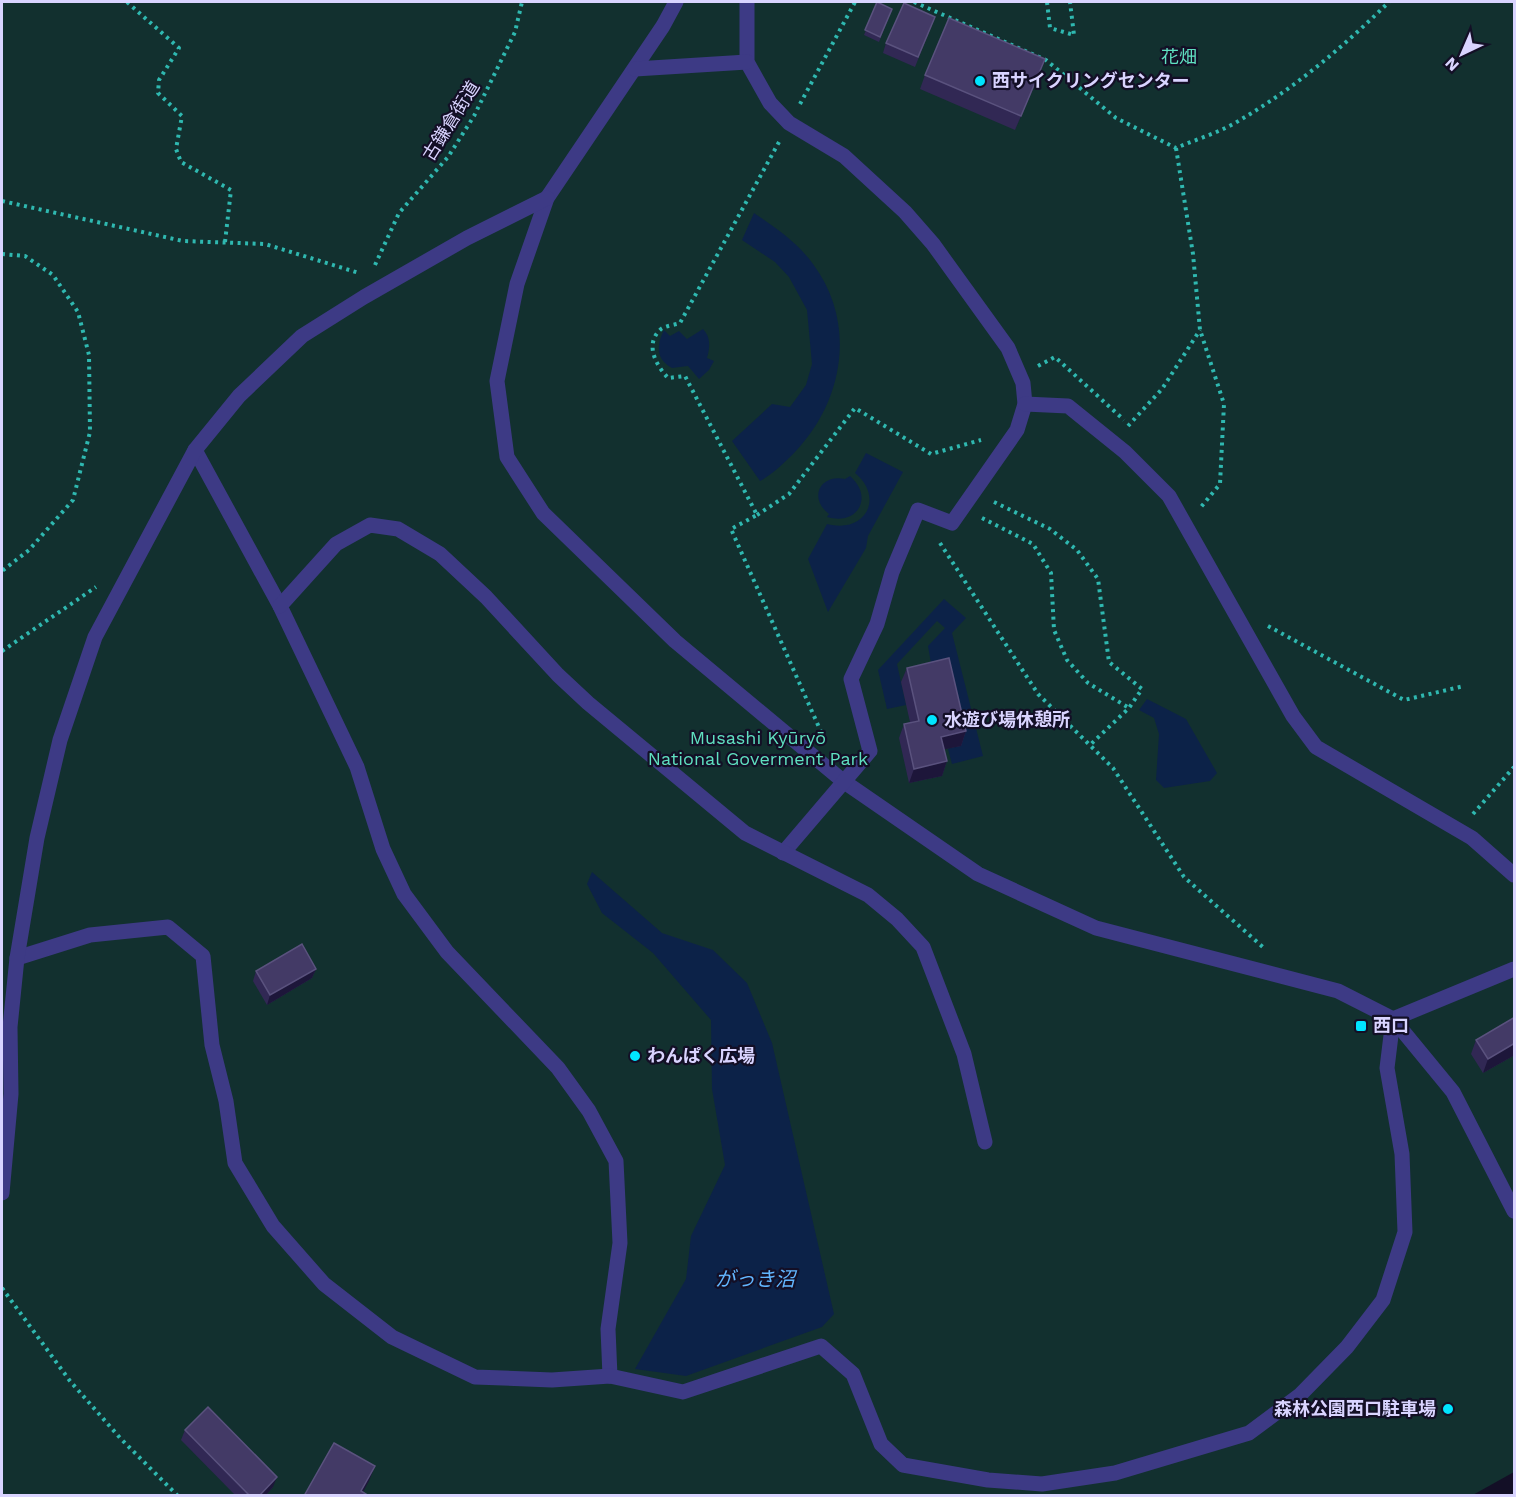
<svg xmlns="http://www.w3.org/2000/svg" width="1516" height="1497" viewBox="0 0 1516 1497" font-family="'Work Sans','Noto Sans JP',sans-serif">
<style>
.green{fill:#12302f}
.water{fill:#0c2248}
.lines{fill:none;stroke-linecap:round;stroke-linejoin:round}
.path{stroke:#2fb8b0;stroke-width:4;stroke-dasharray:3 4.5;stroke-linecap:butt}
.minor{stroke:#3d3a85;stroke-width:15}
.wall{fill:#312854}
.shaded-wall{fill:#1d163a}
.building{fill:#433a66;stroke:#5a527e;stroke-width:1.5}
.poi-dot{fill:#00e5ff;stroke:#130f26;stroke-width:2}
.labels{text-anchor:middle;stroke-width:4.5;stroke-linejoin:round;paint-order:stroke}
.park-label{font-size:18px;fill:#5fe0c0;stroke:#130f26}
.poi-label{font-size:18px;font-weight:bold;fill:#d9d4ff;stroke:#130f26;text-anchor:start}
.street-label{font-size:18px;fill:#d9d4ff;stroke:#130f26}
.water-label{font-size:20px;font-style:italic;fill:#62b6ff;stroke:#130f26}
</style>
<rect width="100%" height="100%" fill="#130f26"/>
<polygon class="green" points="2,2 1514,2 1514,1472 1471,1496 2,1496"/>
<g class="water">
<path d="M754 213C776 228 797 242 813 264 857 323 844 401 795 452 784 463 773 474 760 481L732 441 772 404 790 407 806 385 812 364 807 310 789 277 775 262 742 240Z"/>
<path d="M703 329C711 337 710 348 707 358L714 361 709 370 699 379 688 366 672 368C655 359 657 344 664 330L670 336 679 331 687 339Z"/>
<path d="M866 453 903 472 868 536 866 548 828 612 808 559 827 524C865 534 885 498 855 473Z"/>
<path d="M850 476C874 497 858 526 827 517L829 514C808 498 820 474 845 479Z"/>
<polygon points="944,599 966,618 952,633 983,756 952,764 948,749 961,745 933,675 928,646 945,628 937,621 897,664 906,705 887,709 878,670"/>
<polygon points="1147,699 1186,719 1217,773 1210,781 1164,788 1156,780 1159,734 1154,718 1139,710"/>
<polygon points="592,872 662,933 713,950 747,983 772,1043 834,1314 822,1327 686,1376 635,1369 686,1279 691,1236 725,1165 712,1089 711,1020 653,953 602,913 587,884"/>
</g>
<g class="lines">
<g class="path">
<polyline points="127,2 179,48 159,80 158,93 182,116 176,149 181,162 231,190 225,242"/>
<path d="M914 2 1046 60 1116 118 1176 148C1197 139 1221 132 1240 120 1295 88 1344 46 1389 2"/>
<polyline points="1047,2 1050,28 1074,35 1070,2"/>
<polyline points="800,104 855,2"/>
<path d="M779 142 680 323C674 325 665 326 661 329 644 344 656 365 668 378L685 376 757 515 731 529 822 734"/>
<polyline points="1176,148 1193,254 1200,330 1224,404 1220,484 1201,507"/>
<polyline points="2,201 183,241 265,244 359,273"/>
<polyline points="2,254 25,256 53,275 78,312 89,355 90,432 73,500 29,550 2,571"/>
<polyline points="375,265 399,213 448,157 474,116 515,32 522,2"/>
<polyline points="1038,366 1055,357 1124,420"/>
<polyline points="1128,426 1162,389 1200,330"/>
<polyline points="994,502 1050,529 1077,550 1098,579 1109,662 1142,689 1129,708 1090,745"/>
<polyline points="757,515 789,494 855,408 931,454 981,440"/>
<polyline points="982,518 1033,544 1051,573 1054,630 1067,660 1088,683 1129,708"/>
<polyline points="940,543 1038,694 1113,768 1184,877 1265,949"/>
<polyline points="1268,626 1404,700 1464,686"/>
<polyline points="2,651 96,587"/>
<polyline points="1473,814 1514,767"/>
<polyline points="2,1288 70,1381 121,1439 178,1496"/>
</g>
<g class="minor">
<polyline points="676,2 663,26 547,198 517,284 497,381 507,457 543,513 675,641 843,781 978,874 1096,928 1338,991 1393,1019 1453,1092 1514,1211"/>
<polyline points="747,2 747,62 770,103 789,123 844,156 905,212 933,244 1008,348 1023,383 1025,404 1017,430 952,523 918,510 892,572 877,624 851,679 870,751 783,853"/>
<polyline points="635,69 747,62"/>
<polyline points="1025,404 1068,406 1125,452 1169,496 1293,716 1316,747 1472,838 1514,875"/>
<polyline points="195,450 280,606 357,767 383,849 404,894 447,952 558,1068 589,1111 616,1161 620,1243 608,1329 610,1376"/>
<polyline points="280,606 336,544 370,525 398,529 440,554 486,597 558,675 588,703 745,833 868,895 897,919 923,947 964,1054 985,1142"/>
<polyline points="17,958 90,935 168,927 203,956 212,1045 226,1101 235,1163 273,1226 324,1284 392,1337 475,1377 552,1380 610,1376 683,1392 821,1346 853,1374 881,1444 903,1465 988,1480 1042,1484 1115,1473 1249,1433 1300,1395 1347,1347 1383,1300 1405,1232 1402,1154 1387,1068 1393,1019"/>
<polyline points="1393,1019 1514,969"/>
<polyline points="2,1193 11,1094 10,1027 17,958 37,838 60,740 95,637 195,450 239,396 302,336 364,297 467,238 547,198"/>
</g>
</g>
<g class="wall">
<polygon points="877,2 892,9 879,42 864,35"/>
<polygon points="935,17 915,67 883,53 886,43"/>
<polygon points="1040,73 1015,130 920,89 925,75"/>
<polygon points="907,668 966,731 961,746 944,749 947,761 942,776 909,783 899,738 904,724 910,722 901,682"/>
<polygon points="316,969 312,978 267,1005 253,981 256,971"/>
<polygon points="1515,1017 1515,1058 1513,1056 1483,1073 1471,1054 1476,1040"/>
<polygon points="185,1430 273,1487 265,1496 236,1496 181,1440"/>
</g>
<g class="shaded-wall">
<polygon points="1045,59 1040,73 1015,130 1021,116"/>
<polygon points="966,731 961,746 936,751 941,737"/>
<polygon points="947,761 942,776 909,783 914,769"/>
<polygon points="316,969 312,978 267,1005 270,995"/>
<polygon points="1515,1043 1515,1052 1513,1056 1483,1073 1488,1059"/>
<polygon points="375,1466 369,1481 361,1496 361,1491"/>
<polygon points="277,1477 273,1487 265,1496 259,1496"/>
</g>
<g class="building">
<polygon points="877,2 892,9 880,37 865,30"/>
<polygon points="904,3 935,17 918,57 886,43"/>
<polygon points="949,18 1045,59 1021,116 925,75"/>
<polygon points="949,658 966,731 941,737 947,761 914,769 904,724 919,721 907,668"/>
<polygon points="302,944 316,969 270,995 256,971"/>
<polygon points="1515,1017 1515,1043 1488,1059 1476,1040"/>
<polygon points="208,1407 277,1477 259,1496 250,1496 185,1430"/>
<polygon points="334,1443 375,1466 361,1491 369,1496 304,1496"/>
</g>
<g class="poi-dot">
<circle cx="980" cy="81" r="6"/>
<circle cx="932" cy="720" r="6"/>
<rect x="1355" y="1020" width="12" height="12" rx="3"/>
<circle cx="635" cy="1056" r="6"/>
<circle cx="1448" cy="1409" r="6"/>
</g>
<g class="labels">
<g class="park-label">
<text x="1179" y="63">花畑</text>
<text x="758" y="744">Musashi Kyūryō<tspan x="758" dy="21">National Goverment Park</tspan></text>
</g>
<g class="poi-label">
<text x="992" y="87">西サイクリングセンター</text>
<text x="944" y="726">水遊び場休憩所</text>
<text x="1373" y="1032">西口</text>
<text x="647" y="1062">わんぱく広場</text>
<text x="1436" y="1415" text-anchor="end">森林公園西口駐車場</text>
</g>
<g class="street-label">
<text transform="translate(451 121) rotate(-58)" y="6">古鎌倉街道</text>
</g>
<g class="water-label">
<text x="755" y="1286">がっき沼</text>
</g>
</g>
<rect width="1516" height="1497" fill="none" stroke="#d9d4ff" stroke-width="6"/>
<g transform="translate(1462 54) rotate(224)" stroke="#130f26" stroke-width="4.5" paint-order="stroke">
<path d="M0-4.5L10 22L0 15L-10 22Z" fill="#d9d4ff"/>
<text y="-9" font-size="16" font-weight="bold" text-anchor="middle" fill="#d9d4ff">N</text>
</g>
</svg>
